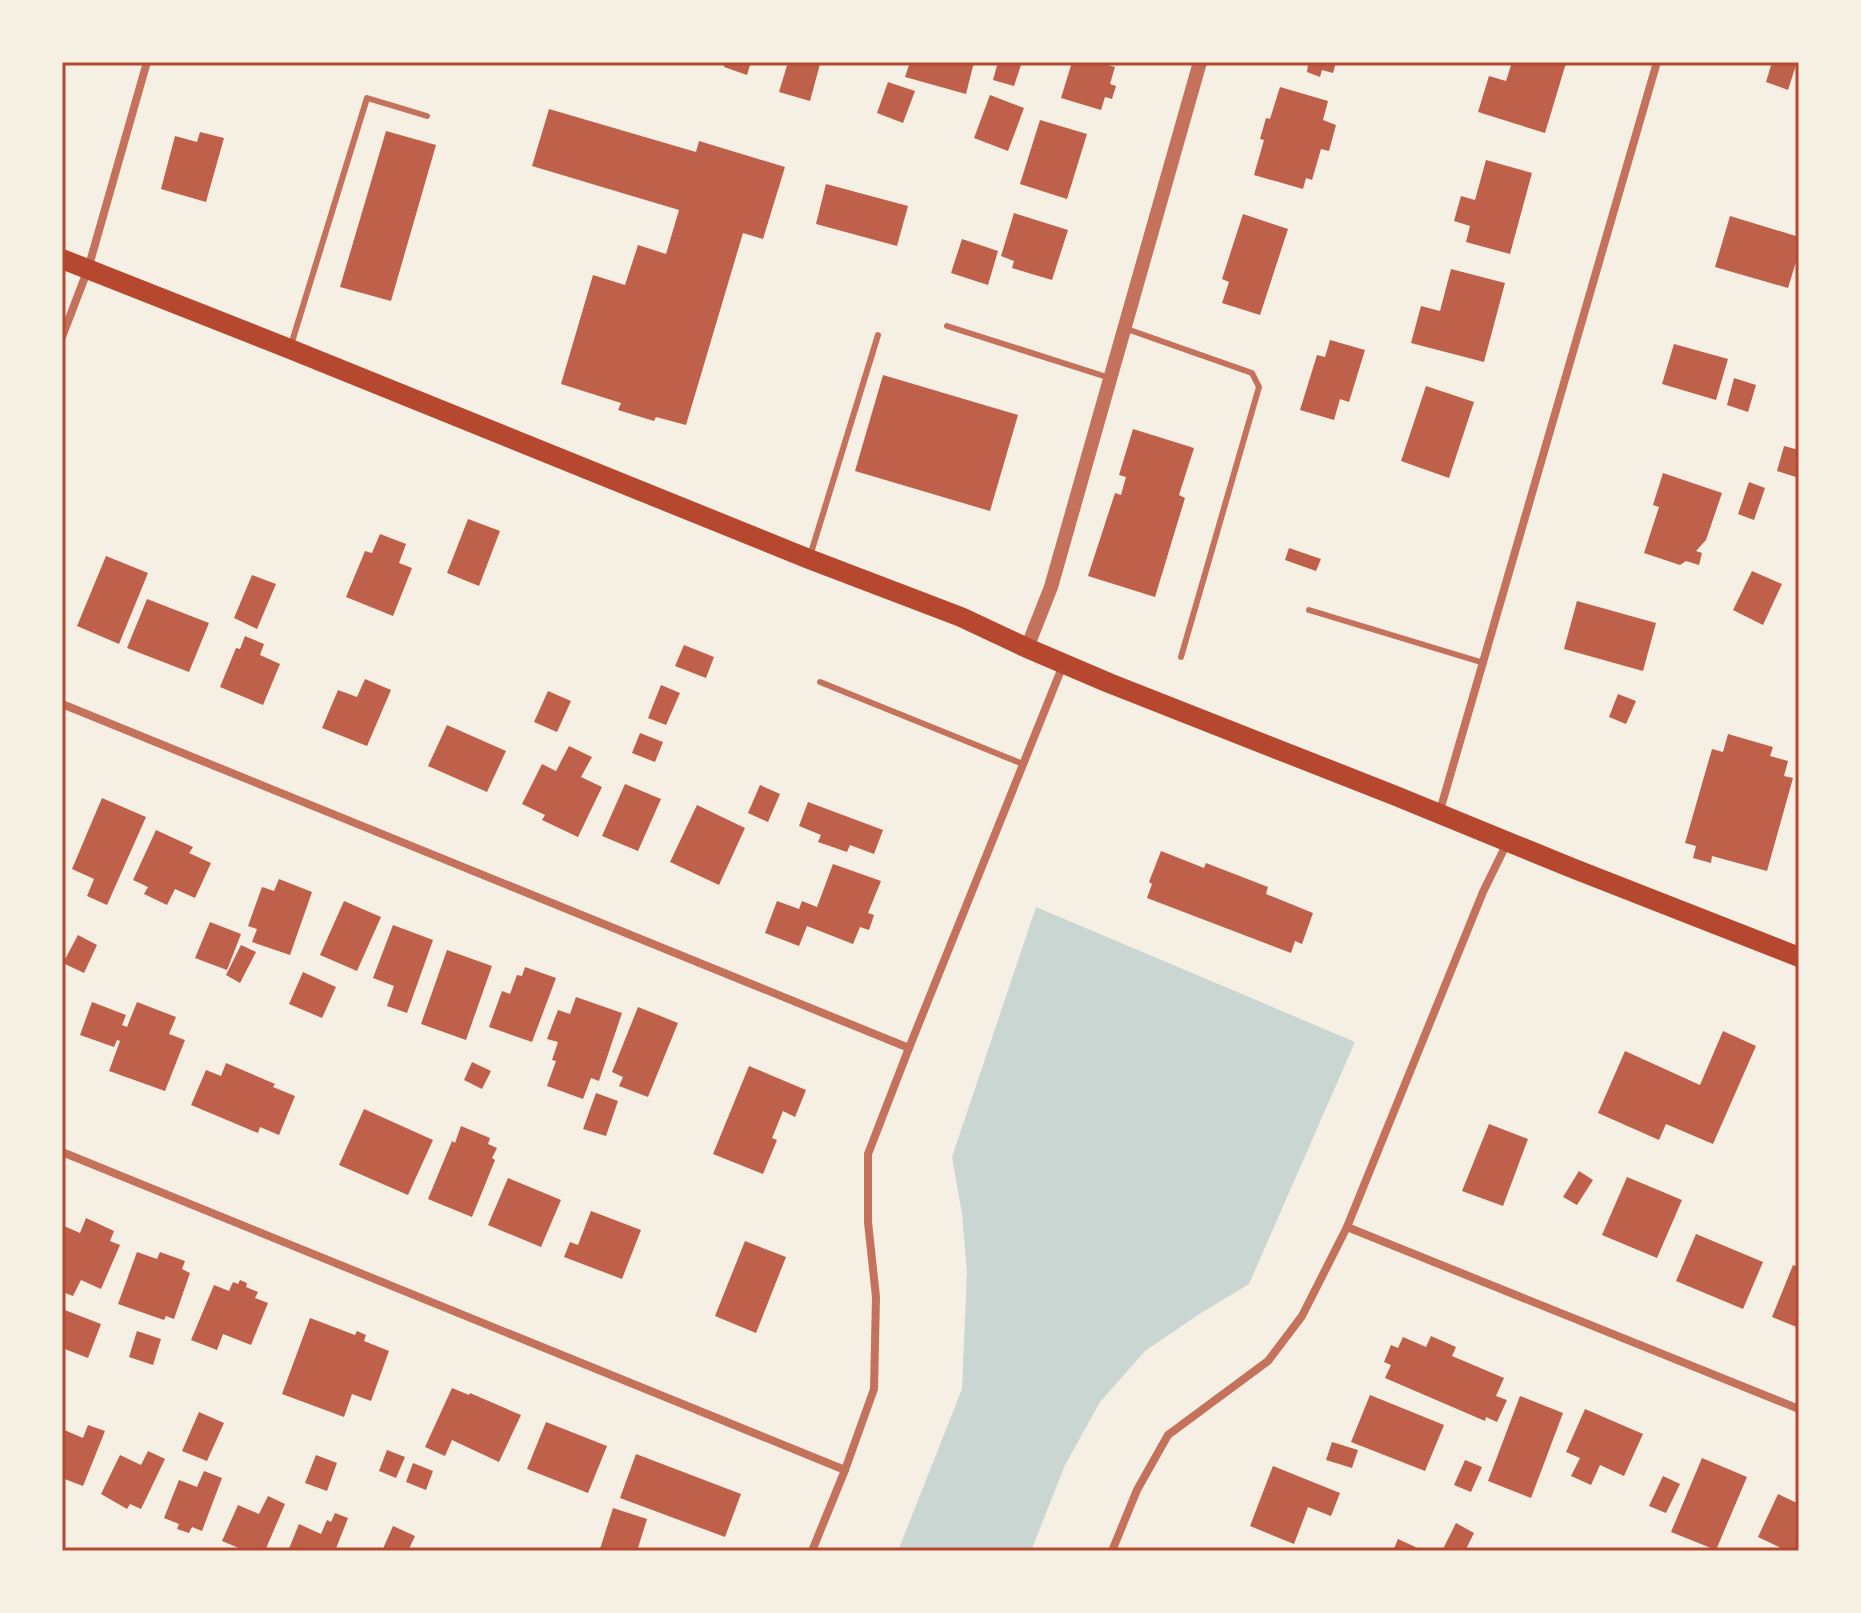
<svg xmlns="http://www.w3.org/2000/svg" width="1861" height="1613" viewBox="0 0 1861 1613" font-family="'Work Sans',sans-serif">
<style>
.water{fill:#c9d6d2}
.building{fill:#bf614a}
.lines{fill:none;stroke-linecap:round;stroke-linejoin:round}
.service{stroke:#c5725c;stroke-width:6}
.minor{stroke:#c5725c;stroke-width:8}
.tertiary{stroke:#c5725c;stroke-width:14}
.primary{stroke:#b5482f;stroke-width:20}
.neatline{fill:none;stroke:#b5482f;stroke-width:3}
</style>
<rect width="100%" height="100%" fill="#f6efe4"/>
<polygon class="water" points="1036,907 1355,1042 1249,1284 1201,1313 1145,1351 1100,1402 1065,1465 1031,1551 898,1551 962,1389 967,1272 962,1214 952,1157"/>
<g class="building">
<polygon points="725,62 751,62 747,75 724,67"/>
<polygon points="788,62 812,62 820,64 810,101 779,92"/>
<polygon points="910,62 974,62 966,94 905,77"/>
<polygon points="998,62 1022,62 1014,86 993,80"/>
<polygon points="1072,62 1097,62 1115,67 1110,84 1116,86 1112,99 1105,97 1101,110 1061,98"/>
<polygon points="1301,62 1336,62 1333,73 1322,70 1320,77 1307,72 1308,65"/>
<polygon points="1512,62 1566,63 1545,133 1478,112 1489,76 1506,81"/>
<polygon points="1772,62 1797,62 1788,90 1766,82"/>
<polygon points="888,82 915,91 903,123 877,113"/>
<polygon points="1280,87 1328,101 1323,120 1336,125 1329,151 1321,149 1312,180 1306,178 1303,189 1254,175 1264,140 1260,139 1266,118 1270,119"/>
<polygon points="990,95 1024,108 1008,151 974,138"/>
<polygon points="549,109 696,152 699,141 785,167 763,239 743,233 686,425 656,417 654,421 618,410 621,403 561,384 593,275 625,285 638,245 666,254 679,210 532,166"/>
<polygon points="1040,120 1087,134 1067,199 1020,184"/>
<polygon points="386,131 436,145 391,301 340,287"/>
<polygon points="200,132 224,138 206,202 161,189 175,136 197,142"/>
<polygon points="1486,160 1532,173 1510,254 1466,242 1470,226 1454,221 1461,196 1475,200"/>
<polygon points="826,184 908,206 897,246 816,224"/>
<polygon points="1014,213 1068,230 1052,280 1012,268 1014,261 1001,256"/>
<polygon points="1243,214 1288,229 1260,315 1222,303 1229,282 1222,279"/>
<polygon points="1730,216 1799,237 1799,252 1788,288 1715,267"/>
<polygon points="962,239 998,251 988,285 951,273"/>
<polygon points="1451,269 1505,283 1484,362 1411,343 1421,306 1440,311"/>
<polygon points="1330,340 1365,350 1349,402 1340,399 1334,420 1300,410 1317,355 1325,357"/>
<polygon points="1674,344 1728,359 1716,400 1662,384"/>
<polygon points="883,375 1018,415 990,511 855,471"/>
<polygon points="1734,378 1756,385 1748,412 1727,405"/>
<polygon points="1426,386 1474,402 1449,478 1401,461"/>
<polygon points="1133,429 1194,448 1179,495 1185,498 1155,597 1088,576 1115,493 1121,495 1126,477 1119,475"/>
<polygon points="1784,446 1799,450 1799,478 1777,471"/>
<polygon points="1663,473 1722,493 1706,540 1696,551 1702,553 1699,565 1686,561 1680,565 1644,553 1659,507 1653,505"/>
<polygon points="1749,482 1765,488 1754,520 1738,514"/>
<polygon points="468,519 500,531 479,586 447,573"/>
<polygon points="380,534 406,544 399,563 412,568 393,616 346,597 365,551 372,553"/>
<polygon points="1289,548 1321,559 1316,571 1285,560"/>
<polygon points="106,556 148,573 119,644 77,626"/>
<polygon points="1752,571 1782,584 1763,625 1733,610"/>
<polygon points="252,575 276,584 257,629 234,618"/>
<polygon points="147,599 209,623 189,672 127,648"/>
<polygon points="1577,601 1656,623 1643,671 1564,649"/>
<polygon points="245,636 264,644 260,655 280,664 263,705 220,687 236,648 240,649"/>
<polygon points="684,645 714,657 706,678 675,666"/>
<polygon points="365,679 391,690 367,746 322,728 338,690 357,697"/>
<polygon points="661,685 680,693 666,725 648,718"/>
<polygon points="548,691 571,701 557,732 534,722"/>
<polygon points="1618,694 1636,701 1626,724 1609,717"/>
<polygon points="447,725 506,751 487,792 428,766"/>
<polygon points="640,733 663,742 655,762 632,753"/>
<polygon points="1728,734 1773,747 1770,756 1788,761 1784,776 1793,778 1767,871 1712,856 1711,863 1693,858 1696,846 1685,843 1712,749 1723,752"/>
<polygon points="569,746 592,757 581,777 602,787 578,837 542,820 545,815 522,804 542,764 556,771"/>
<polygon points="625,784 661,799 638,851 602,836"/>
<polygon points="760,785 780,794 768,822 748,813"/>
<polygon points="102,798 146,817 107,905 87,896 94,879 72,869"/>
<polygon points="808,802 883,830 874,854 850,845 847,852 818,842 821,835 799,826"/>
<polygon points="697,805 745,828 719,885 670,862"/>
<polygon points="156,830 193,847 189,853 211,863 195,898 175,889 167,905 144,894 148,887 133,880"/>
<polygon points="1161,851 1204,868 1206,863 1268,887 1266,894 1313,913 1302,944 1295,941 1291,953 1147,898 1152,884 1149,882"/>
<polygon points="833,864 881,881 868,913 874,915 869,930 860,927 853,944 807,926 799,946 765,933 777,901 799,909 802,901 817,907"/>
<polygon points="279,879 312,892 290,955 252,942 257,929 248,926 262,887 274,891"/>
<polygon points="344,901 381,917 357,971 320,955"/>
<polygon points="210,922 241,934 227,970 195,958"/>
<polygon points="393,925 433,940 407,1013 387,1006 394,986 373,978"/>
<polygon points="78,935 97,945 84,973 63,963"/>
<polygon points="241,945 256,952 240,983 226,975"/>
<polygon points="447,950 492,966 466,1040 421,1024"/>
<polygon points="525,967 556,978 532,1042 489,1027 502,991 510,994 517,975 522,976"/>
<polygon points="303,972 336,987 322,1018 289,1004"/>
<polygon points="576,997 622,1013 599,1081 591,1078 583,1099 547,1086 556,1061 552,1060 558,1042 547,1039 558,1010 570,1014"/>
<polygon points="92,1002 126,1015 122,1025 127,1027 137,1002 176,1017 169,1034 185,1040 165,1091 109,1071 120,1041 117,1040 114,1047 80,1035"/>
<polygon points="638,1007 678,1023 648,1097 619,1086 623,1077 612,1072"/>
<polygon points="1723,1031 1756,1046 1713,1144 1666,1124 1659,1140 1598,1113 1625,1051 1700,1085"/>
<polygon points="472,1062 491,1071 482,1089 464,1080"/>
<polygon points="226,1063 275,1084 273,1087 295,1096 279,1135 260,1127 258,1133 191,1105 206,1070 221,1076"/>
<polygon points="749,1066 806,1090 795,1117 783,1111 772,1138 777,1140 763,1174 713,1154"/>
<polygon points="596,1093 618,1101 606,1136 583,1129"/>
<polygon points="364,1109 433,1140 408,1195 339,1165"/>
<polygon points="1489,1124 1528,1139 1503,1206 1462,1191"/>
<polygon points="461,1126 490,1138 488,1144 497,1148 492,1158 495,1160 472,1217 428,1199 452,1141 455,1143"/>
<polygon points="1579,1171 1593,1180 1577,1205 1563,1197"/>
<polygon points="1627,1177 1682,1200 1657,1258 1602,1235"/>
<polygon points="508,1178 561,1200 541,1247 488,1225"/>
<polygon points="591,1211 641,1230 622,1279 564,1257 570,1242 578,1245"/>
<polygon points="86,1218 114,1231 110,1241 120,1245 101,1289 81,1280 73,1296 62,1292 62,1230 64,1226 80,1233"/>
<polygon points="1696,1234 1763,1262 1743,1309 1676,1281"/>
<polygon points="745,1241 786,1257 756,1333 715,1316"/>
<polygon points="137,1252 157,1259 160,1252 185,1261 182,1269 190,1273 174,1319 166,1316 164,1320 118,1304"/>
<polygon points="1793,1265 1799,1267 1799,1328 1772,1317"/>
<polygon points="240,1280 247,1283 246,1287 258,1292 255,1298 268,1303 251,1345 223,1334 217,1350 191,1340 214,1285 229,1291 233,1282 238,1284"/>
<polygon points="62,1309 101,1324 88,1358 62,1348"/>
<polygon points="310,1318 355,1335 357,1331 366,1335 364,1341 389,1351 371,1401 352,1394 344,1417 282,1394"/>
<polygon points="137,1331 161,1339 153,1365 129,1357"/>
<polygon points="1431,1336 1456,1347 1452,1356 1504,1378 1496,1396 1507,1400 1497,1422 1486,1417 1485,1421 1385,1378 1391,1365 1384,1362 1391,1345 1398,1348 1403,1337 1426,1347"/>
<polygon points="452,1388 469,1395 470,1393 521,1415 499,1462 452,1440 445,1456 425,1447"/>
<polygon points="1370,1395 1444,1425 1425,1471 1351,1442"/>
<polygon points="1520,1396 1563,1413 1531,1498 1488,1481"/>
<polygon points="1585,1409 1643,1434 1624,1476 1600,1465 1591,1485 1571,1476 1580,1458 1566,1452"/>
<polygon points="199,1412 224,1423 207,1461 182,1451"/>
<polygon points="546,1422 607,1446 588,1493 527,1469"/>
<polygon points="88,1425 105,1431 83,1486 62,1478 62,1429 83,1438"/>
<polygon points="1332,1442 1358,1450 1352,1468 1326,1460"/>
<polygon points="387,1450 405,1457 396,1478 379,1471"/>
<polygon points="148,1451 165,1459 141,1509 130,1504 127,1509 101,1494 120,1455 141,1465"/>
<polygon points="636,1454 741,1494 725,1537 620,1498"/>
<polygon points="316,1455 337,1463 327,1491 305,1483"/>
<polygon points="1702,1458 1747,1477 1716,1550 1671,1532"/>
<polygon points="1465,1460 1482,1467 1471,1492 1454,1485"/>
<polygon points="413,1463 433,1471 426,1490 406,1482"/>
<polygon points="1273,1466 1340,1493 1331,1516 1308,1507 1294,1544 1250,1526"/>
<polygon points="204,1471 222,1478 202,1531 192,1527 189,1533 177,1529 179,1524 164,1518 179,1480 197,1487"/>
<polygon points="1663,1476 1680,1484 1666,1513 1649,1506"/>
<polygon points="1778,1494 1799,1504 1799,1551 1787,1551 1758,1537"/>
<polygon points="268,1496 285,1504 265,1551 246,1551 222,1541 238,1505 259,1514"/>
<polygon points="613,1508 647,1519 637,1551 606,1551 600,1549"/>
<polygon points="335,1513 348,1518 335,1551 288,1551 299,1524 321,1534 327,1520 331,1522"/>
<polygon points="1456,1523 1474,1533 1465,1551 1442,1551"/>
<polygon points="393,1526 415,1536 408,1551 382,1551"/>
<polygon points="1398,1539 1424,1551 1393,1551"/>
</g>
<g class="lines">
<g class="service">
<polyline points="947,326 1110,378"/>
<polyline points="1124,328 1252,373 1259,387 1181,657"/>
<polyline points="291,345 367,98 427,116"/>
<polyline points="810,556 878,335"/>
<polyline points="1309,610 1484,663"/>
<polyline points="820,682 1023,764"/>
</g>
<g class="minor">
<polyline points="62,337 88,269 147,62"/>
<polyline points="62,704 909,1048"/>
<polyline points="1439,814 1657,62"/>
<polyline points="62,1152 845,1470"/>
<polyline points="1347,1227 1799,1409"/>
<polyline points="812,1551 845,1470 874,1389 876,1297 868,1222 868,1154 909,1048 1063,665"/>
<polyline points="1112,1551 1137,1490 1168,1435 1268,1361 1302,1316 1347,1227 1483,892 1507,843"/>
</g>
<polyline class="tertiary" points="1027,648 1051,587 1200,62"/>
<polyline class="primary" points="62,259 290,349 809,559 961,617 1027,648 1109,683 1396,796 1572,868 1799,957"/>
</g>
<rect width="1861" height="1613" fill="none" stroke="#f6efe4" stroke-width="128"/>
<rect x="64" y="64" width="1733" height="1485" class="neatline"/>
</svg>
